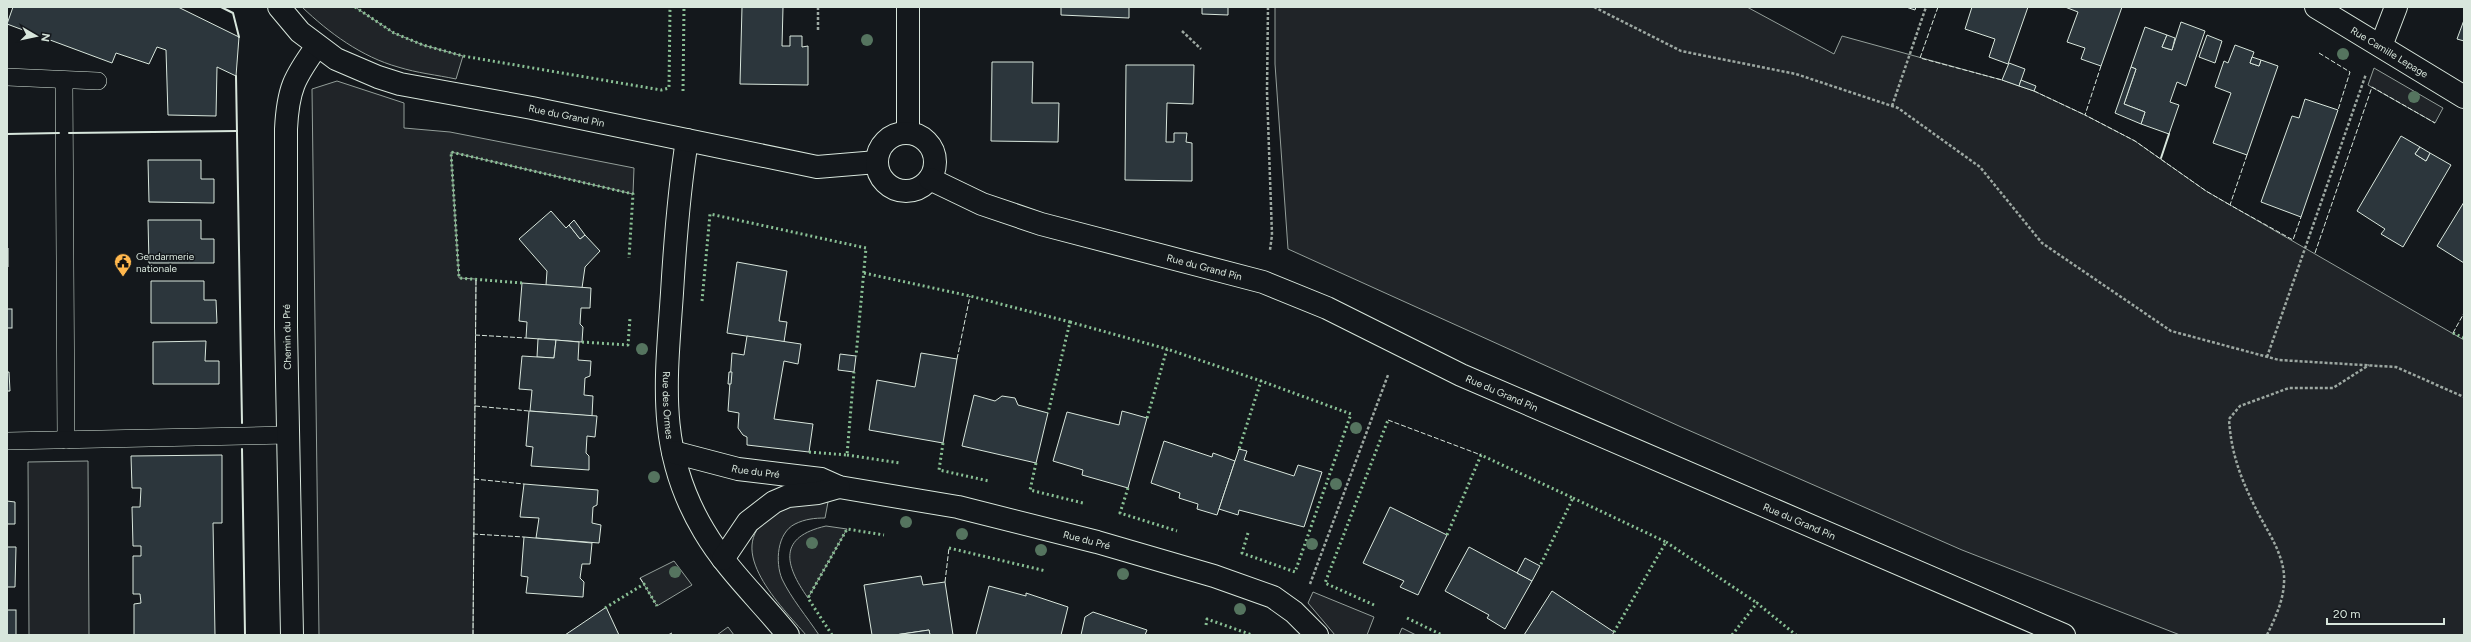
<svg xmlns="http://www.w3.org/2000/svg" width="2471" height="642" viewBox="0 0 2471 642" font-family="Figtree,sans-serif">
<style>
.green{fill:#202428;stroke:#939e99}
.building{fill:#2c363c;stroke:#d8e6dc}
.lines{fill:none;stroke-linecap:round;stroke-linejoin:round}
.lane-casing{stroke:#d8e6dc;stroke-width:18}
.street-casing{stroke:#d8e6dc;stroke-width:24}
.secondary-casing{stroke:#d8e6dc;stroke-width:24}
.path{stroke:#9da8a2;stroke-width:2.5;stroke-dasharray:3 2;stroke-linecap:butt}
.lane{stroke:#14181c;stroke-width:17}
.street{stroke:#14181c;stroke-width:22}
.secondary{stroke:#14181c;stroke-width:22}
.hedge{stroke:#8ac095;stroke-width:3;stroke-dasharray:2 3;stroke-linecap:butt}
.fence{stroke:#d8e6dc;stroke-width:1;stroke-dasharray:5 2;stroke-linecap:butt}
.wall{stroke:#d8e6dc;stroke-width:2}
.tree{fill:#55745f}
.labels{text-anchor:middle;dominant-baseline:central;stroke-width:3;stroke-linejoin:round;paint-order:stroke}
.street-label{font-size:10px;fill:#d8e6dc;stroke:#14181c}
.poi-label{font-size:10px;fill:#d8e6dc;stroke:#14181c;text-anchor:start}
</style>
<rect width="100%" height="100%" fill="#14181c"/>
<!-- green -->
<g class="green">
<path d="M302,7H355L394,33L423,45L463,56L456,79C437,75 417,73 398,67C362,57 329,33 302,7Z"/>
<path d="M1275,7H1747L1834,54L1842,36L2002,80L2034,91L2085,115L2135,141L2206,191L2464,340V635H2180L1962,550L1679,426L1288,249L1275,64Z"/>
<path d="M2374,68L2443,108L2435,123L2368,85Z"/>
<path d="M337,81L404,103V128L450,132L634,168L633,194L451,152L459,278L476,279L473,635H319L312,89Z"/>
<path d="M88,461L89,635H29L28,462Z"/>
<path d="M812,502H828L825,518C815,518 805,519 795,524C777,533 775,562 782,579C791,598 807,617 819,635H806C782,607 722,549 770,517C788,505 791,504 812,502Z"/>
<path d="M826,526L847,529L808,598C784,564 778,537 826,526Z"/>
<path d="M674,561L692,585L657,606L640,578Z"/>
<path d="M1313,592L1374,617L1367,635H1335L1308,603Z"/>
<path d="M728,627L734,635H717Z"/>
<path d="M1402,628L1416,635H1399Z"/>
</g>
<!-- building -->
<g class="building">
<path d="M13,7H178L239,37L236,76L217,67L216,116L168,115L166,50L157,47L149,64L116,53L112,63L7,24Z"/>
<path d="M742,7H783L782,46H790V36H802V47L808,46V85L740,84Z"/>
<path d="M1061,7H1129V18L1061,15Z"/>
<path d="M1202,7H1228V15L1202,14Z"/>
<path d="M1906,7H1916L1915,10Z"/>
<path d="M1972,7H2028L2008,64L1989,57L1995,39L1965,29Z"/>
<path d="M2065,7H2122L2101,66L2081,59L2085,48L2067,42L2078,12Z"/>
<path d="M2464,20V41L2457,39Z"/>
<path d="M2181,22L2205,31L2186,86L2177,82L2170,102L2179,105L2169,134L2141,124L2145,112L2124,104L2136,69L2131,67L2145,27L2167,35L2162,47L2172,50Z"/>
<path d="M2167,35L2175,38L2172,50L2162,47Z"/>
<path d="M2207,35L2222,41L2215,63L2199,57Z"/>
<path d="M2235,45L2254,52L2250,63L2259,66L2261,60L2278,66L2247,155L2213,143L2231,93L2215,87L2224,61L2228,63Z"/>
<path d="M2252,57L2261,60L2259,66L2250,63Z"/>
<path d="M992,62H1033L1032,103H1059L1058,142L991,141Z"/>
<path d="M2009,63L2025,69L2019,86L2002,80Z"/>
<path d="M1126,65H1194L1193,104L1167,103L1166,142H1174V133H1187L1186,142L1192,143V181L1125,180Z"/>
<path d="M2131,67L2136,69L2124,104L2145,112L2141,124L2115,113Z"/>
<path d="M2021,80L2036,86L2034,91L2019,86Z"/>
<path d="M2305,99L2338,110L2301,217L2261,202L2292,116L2299,118Z"/>
<path d="M2401,136L2420,147L2415,154L2426,161L2430,153L2451,165L2403,247L2381,234L2385,229L2357,211Z"/>
<path d="M2420,147L2430,153L2426,161L2415,154Z"/>
<path d="M148,160H201V179H214V203L149,202Z"/>
<path d="M2464,202V263L2437,246Z"/>
<path d="M551,211L566,228L569,225L580,239L585,235L600,251L585,267L582,288L546,285L547,271L519,239Z"/>
<path d="M148,220H201V239H214V263H149Z"/>
<path d="M574,220L585,235L580,239L569,225Z"/>
<path d="M7,248H8V267L7,268Z"/>
<path d="M737,262L787,271L779,321L787,322L784,342L727,333Z"/>
<path d="M151,281H204V300H216L217,323H151Z"/>
<path d="M522,283L591,288L590,308H581L580,324L583,327L582,342L526,338L527,322L519,321Z"/>
<rect x="7" y="309" width="5" height="19"/>
<path d="M747,336L801,344L798,364L784,361L774,419L813,424L809,452L747,445V437L743,435L738,428L739,413L728,411L732,353L744,355Z"/>
<path d="M538,339L556,340L554,358L537,357Z"/>
<path d="M556,340L579,342L578,360L591,361L590,376L585,378L584,395L593,396L592,416L530,411L532,390L519,389L522,356L554,358Z"/>
<path d="M206,341L205,361H219V384H153V342Z"/>
<path d="M921,353L957,359L943,443L869,430L877,380L915,387Z"/>
<path d="M840,354L856,356L854,372L838,370Z"/>
<path d="M7,372H9L10,391H7Z"/>
<path d="M729,372H732L731,384H728Z"/>
<path d="M974,395L995,401L1002,396L1015,398L1018,405L1048,413L1036,463L962,446Z"/>
<path d="M529,411L597,416L595,437L587,436L586,453L589,456V470L531,466L533,447L526,446Z"/>
<path d="M1122,411L1147,418L1128,488L1082,475L1083,470L1053,461L1067,412L1119,425Z"/>
<path d="M1164,441L1212,457L1213,453L1235,461L1217,515L1197,509L1198,504L1179,498L1180,493L1151,483Z"/>
<path d="M1239,449L1247,451L1244,460L1294,476L1298,465L1322,472L1304,527L1239,510L1238,515L1219,509Z"/>
<path d="M222,455V523H213L215,635H134V604L141,603L140,594H133V556H141V546H133L132,507H140L141,488H132L131,456Z"/>
<path d="M524,484L598,490L597,505L593,507L592,523L601,525L599,543L536,538L539,518L520,517Z"/>
<path d="M7,501L15,502V524H7Z"/>
<path d="M1390,507L1447,535L1418,595L1400,587L1404,581L1363,563Z"/>
<path d="M524,537L592,543L590,564H582L580,578L584,582L583,597L526,593L528,577L521,576Z"/>
<path d="M7,547H16L15,587H7Z"/>
<path d="M1469,547L1532,581L1505,629L1487,618L1489,615L1445,591Z"/>
<path d="M1525,558L1540,566L1532,581L1517,573Z"/>
<path d="M921,576L923,585L945,582L953,635H930L929,630L895,635H872L864,585Z"/>
<path d="M989,586L1026,596V593L1068,607L1061,635H976Z"/>
<path d="M1552,591L1614,632L1612,635H1524Z"/>
<path d="M606,607L619,635H565L605,608Z"/>
<rect x="7" y="610" width="9" height="25"/>
<path d="M1093,612L1147,630L1145,635H1081L1085,617Z"/>
<path d="M929,630L930,635H895Z"/>
</g>
<g class="lines">
<!-- lane casing -->
<g class="lane-casing">
<g id="lane">
<path d="M7,77L98,81"/>
<path d="M64,80L66,440"/>
<path d="M7,441L288,435"/>
</g>
</g>
<!-- street casing -->
<g class="street-casing">
<g id="street">
<path id="s1" d="M2316,7L2464,97"/>
<path d="M2381,46L2396,7"/>
<path d="M908,133V7"/>
<path id="s2" d="M687,140C679,191 675,242 672,293C666,381 656,451 704,531C727,570 760,600 788,635"/>
<path id="s3" d="M673,452L738,469L821,479L839,487L958,507L1097,542L1214,576L1273,597L1294,612L1317,635"/>
<path d="M723,559L748,522L774,502L788,496L818,493L839,487"/>
<path d="M292,635L286,327V129C288,89 294,78 317,46"/>
</g>
</g>
<!-- secondary casing -->
<g class="secondary-casing">
<g id="secondary">
<path id="s4" d="M279,7L300,32L336,59L378,77L400,84L532,108L817,167L877,162"/>
<circle cx="906" cy="162" r="29"/>
<path id="s5" d="M930,179L982,204L1041,224L1263,282L1327,308L1461,375L2064,635"/>
</g>
</g>
<!-- path -->
<g class="path">
<path d="M1268,7L1267,92L1272,235L1270,250"/>
<path d="M1594,7L1681,51L1796,74L1898,108L1980,167L2042,243L2171,331L2279,360L2396,367L2464,397"/>
<path d="M818,30V7"/>
<path d="M1182,31L1201,49"/>
<path d="M1892,106L1926,7"/>
<path d="M2267,357L2366,74"/>
<path d="M1310,584L1388,375"/>
<path d="M2267,635C2275,618 2283,602 2284,583C2286,555 2266,530 2255,507C2240,477 2231,452 2229,419L2240,406L2289,388H2333L2369,365"/>
</g>
<!-- lane -->
<use href="#lane" class="lane"/>
<!-- street -->
<use href="#street" class="street"/>
<!-- secondary -->
<use href="#secondary" class="secondary"/>
<!-- hedge -->
<g class="hedge">
<path d="M355,7L394,33L423,45L463,56L661,90L669,88L670,7"/>
<path d="M683,91L684,7"/>
<path d="M864,273L970,296L1070,322L1048,413"/>
<path d="M522,283L459,278L451,152L633,194L629,258"/>
<path d="M702,301L710,214L866,248L856,356"/>
<path d="M1070,322L1167,349"/>
<path d="M2453,333L2464,338"/>
<path d="M582,342L628,345L630,318"/>
<path d="M1147,418L1167,349L1261,381L1239,449"/>
<path d="M943,443L939,470L989,481"/>
<path d="M809,452L847,455L854,372"/>
<path d="M847,455L900,463"/>
<path d="M1036,463L1030,490L1083,503"/>
<path d="M1128,488L1120,513L1177,531"/>
<path d="M1573,498L1666,542L1614,632"/>
<path d="M1248,533L1242,553L1295,572L1351,414L1261,381"/>
<path d="M1447,535L1481,455L1573,498L1540,566"/>
<path d="M1666,542L1757,603"/>
<path d="M949,548L1046,571"/>
<path d="M1374,605L1325,583L1388,420"/>
<path d="M605,608L644,584L657,606"/>
<path d="M1407,618L1442,635"/>
<path d="M1206,625L1207,619L1252,635"/>
<path d="M832,635L808,598L847,529L884,535"/>
<path d="M1732,635L1757,603L1796,635"/>
</g>
<!-- fence -->
<g class="fence">
<path d="M1938,7L1920,58L2002,80"/>
<path d="M2319,53L2350,72L2338,110"/>
<path d="M2101,66L2085,115L2135,141L2206,191L2230,205"/>
<path d="M2034,91L2085,115"/>
<path d="M2247,155L2230,205L2293,240L2301,217"/>
<path d="M2315,253L2372,87L2435,123"/>
<path d="M2453,333L2464,313"/>
<path d="M475,335L526,338"/>
<path d="M957,359L970,296"/>
<path d="M475,406L529,411"/>
<path d="M1388,420L1481,455"/>
<path d="M474,479L524,484"/>
<path d="M473,534L524,537"/>
<path d="M640,578L644,584"/>
<path d="M945,582L949,548"/>
<path d="M473,635L476,279"/>
<path d="M668,635L672,633"/>
</g>
<!-- wall -->
<g class="wall">
<path d="M221,7L233,13L239,37"/>
<path d="M236,76L242,423"/>
<path d="M69,133L237,131"/>
<path d="M7,134L59,133"/>
<path d="M2161,158L2169,134"/>
<path d="M242,449L245,635"/>
</g>
</g>
<!-- trees -->
<g class="tree">
<circle cx="867" cy="40" r="6"/>
<circle cx="2343" cy="54" r="6"/>
<circle cx="2414" cy="97" r="6"/>
<circle cx="642" cy="349" r="6"/>
<circle cx="1356" cy="428" r="6"/>
<circle cx="654" cy="477" r="6"/>
<circle cx="1336" cy="484" r="6"/>
<circle cx="906" cy="522" r="6"/>
<circle cx="962" cy="534" r="6"/>
<circle cx="812" cy="543" r="6"/>
<circle cx="1312" cy="544" r="6"/>
<circle cx="1041" cy="550" r="6"/>
<circle cx="675" cy="572" r="6"/>
<circle cx="1123" cy="574" r="6"/>
<circle cx="1240" cy="609" r="6"/>
</g>
<!-- icons -->
<defs>
<g id="civic-pin" transform="scale(0.9)"><path d="M0 17L-7.5 6A9.5 9.5 0 1 1 7.5 6Z" fill="#ffb74d" stroke="#14181c"/><path d="M-.6-6.5H3V-4.5H.6V-3L4-1V1h2V6H-6V1h2V-1L-.6-3ZM-1.2 2.5V6h2.4V2.5Z" fill="#111"/></g>
</defs>
<g fill-rule="evenodd">
<use href="#civic-pin" x="123" y="262"/>
</g>
<g class="labels">
<!-- street labels -->
<g class="street-label">
<text stroke="none"><textPath href="#s1" startOffset="86">Rue Camille Lepage</textPath></text>
<text stroke="none"><textPath href="#s4" startOffset="316">Rue du Grand Pin</textPath></text>
<text stroke="none"><textPath href="#s5" startOffset="289">Rue du Grand Pin</textPath></text>
<text transform="translate(287 337) rotate(-91)">Chemin du Pré</text>
<text stroke="none"><textPath href="#s5" startOffset="613">Rue du Grand Pin</textPath></text>
<text stroke="none"><textPath href="#s2" startOffset="266">Rue des Ormes</textPath></text>
<text stroke="none"><textPath href="#s3" startOffset="85">Rue du Pré</textPath></text>
<text stroke="none"><textPath href="#s5" startOffset="937">Rue du Grand Pin</textPath></text>
<text stroke="none"><textPath href="#s3" startOffset="424">Rue du Pré</textPath></text>
</g>
<!-- poi labels -->
<g class="poi-label">
<text x="136" y="256">Gendarmerie<tspan x="136" dy="12">nationale</tspan></text>
</g>
</g>
<!-- border -->
<rect width="2471" height="642" fill="none" stroke="#d8e6dc" stroke-width="16"/>
<!-- north arrow -->
<g transform="translate(36 36) rotate(99)" stroke="#14181c" stroke-width="3" paint-order="stroke">
<path d="M0-3L7 15L0 10L-7 15Z" fill="#d8e6dc"/>
<text y="-6" font-size="11" font-weight="bold" text-anchor="middle" fill="#d8e6dc">N</text>
</g>
<!-- scale -->
<path d="M2327 618v6h117v-6" fill="none" stroke="#d8e6dc" stroke-width="2"/>
<text x="2333" y="618" font-size="12" fill="#d8e6dc" stroke="#14181c" stroke-width="3" paint-order="stroke">20 m</text>
</svg>
